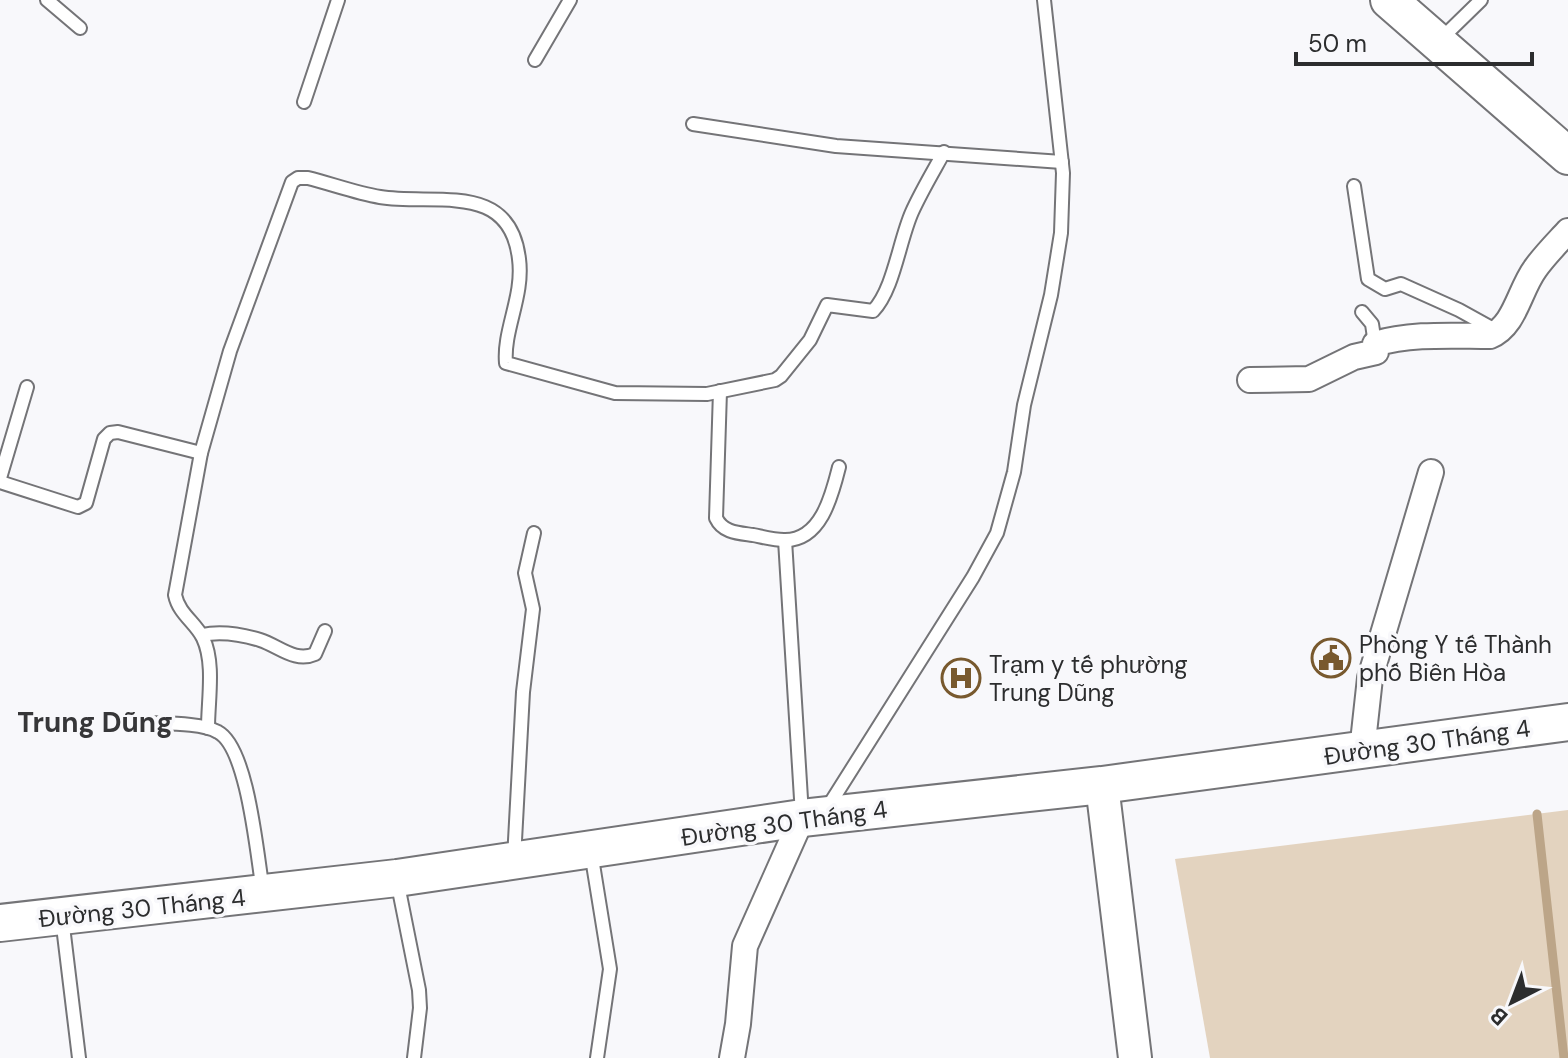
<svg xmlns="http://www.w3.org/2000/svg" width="1568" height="1058" viewBox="0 0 1568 1058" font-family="'DM Sans',sans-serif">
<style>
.park{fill:#e3d3bf}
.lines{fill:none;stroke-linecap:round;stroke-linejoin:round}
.stream{stroke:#bca588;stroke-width:9}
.service-casing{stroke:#747477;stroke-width:16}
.minor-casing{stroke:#747477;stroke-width:28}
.tertiary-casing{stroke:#747477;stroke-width:36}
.secondary-casing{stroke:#747477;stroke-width:40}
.service{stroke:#fff;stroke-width:12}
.minor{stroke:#fff;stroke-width:24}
.tertiary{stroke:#fff;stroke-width:32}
.secondary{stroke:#fff;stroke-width:36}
.labels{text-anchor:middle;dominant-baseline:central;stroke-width:7;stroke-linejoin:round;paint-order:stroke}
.poi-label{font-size:24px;fill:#2c2d2e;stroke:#f8f8fb;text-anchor:start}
.street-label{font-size:24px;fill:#2c2d2e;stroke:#f8f8fb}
.quarter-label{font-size:28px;font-weight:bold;fill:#363638;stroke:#f8f8fb}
</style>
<rect width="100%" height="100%" fill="#f8f8fb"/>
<!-- park -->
<path class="park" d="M1568,810V1058H1210L1175,859Z"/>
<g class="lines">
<!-- stream -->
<path class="stream" d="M1537,814L1564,1058"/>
<!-- service casing -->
<g class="service-casing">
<g id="service">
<path d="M47,0L80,28"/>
<path d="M1440,40L1481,0"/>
<path d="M535,60L570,0"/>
<path d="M304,102L338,0"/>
<path d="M693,124L836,146L1062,162"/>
<path d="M1354,186L1368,279L1385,289L1401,284L1459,310L1497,331"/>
<path d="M1362,312L1372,324L1375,344"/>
<path d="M720,391L716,518C723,533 739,533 753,535C763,537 774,540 784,540C821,541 832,495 839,467"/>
<path d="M0,478L27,387"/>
<path d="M0,482L78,507L86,503L104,439L110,433L118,432L201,453"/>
<path d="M785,540L802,815"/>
<path d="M202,635C221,631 240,634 260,640C279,646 295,663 315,654L325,631"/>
<path d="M143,723C163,724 201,722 218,732C248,748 257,856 263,891"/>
<path d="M208,728C208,700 215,663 203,638C195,622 179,614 175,595L201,453L230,351L292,182L298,178H308C332,184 356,193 380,197C434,206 510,180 519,259C524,296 503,330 506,363L615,393L707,394L775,380L781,376L810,340L827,305L873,311C894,289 899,241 912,212C921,192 933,172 944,152"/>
<path d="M826,810L973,577L997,533L1014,472L1024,405L1051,295L1061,233L1063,173L1044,0"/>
<path d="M591,852L610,969L597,1058"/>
<path d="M514,859L523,692L533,609L525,573L534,533"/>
<path d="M397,880L419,990L420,1008L414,1058"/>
<path d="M62,918L79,1058"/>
</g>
</g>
<!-- minor casing -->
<g class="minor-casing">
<g id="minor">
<path d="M1250,380L1309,379L1354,357L1376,352L1375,344C1411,333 1452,336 1490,336C1515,326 1519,291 1535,269C1544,256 1557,243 1568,231"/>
<path d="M1362,751L1370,678L1431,472"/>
<path d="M732,1058L738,1024L745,946L802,818"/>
</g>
</g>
<!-- tertiary casing -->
<g class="tertiary-casing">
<path id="tertiary" d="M1102,785L1135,1058"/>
</g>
<!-- secondary casing -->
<g class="secondary-casing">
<g id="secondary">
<path d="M1389,0L1568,156"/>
<path d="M0,923L397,878L802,818L1102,785L1568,722"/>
</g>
</g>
<!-- service -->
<use href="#service" class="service"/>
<!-- minor -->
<use href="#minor" class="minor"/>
<!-- tertiary -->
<use href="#tertiary" class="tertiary"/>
<!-- secondary -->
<use href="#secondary" class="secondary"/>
</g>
<!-- icons -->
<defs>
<g id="civic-ring" transform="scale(2)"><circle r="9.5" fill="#f8f8fb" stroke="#78592e" stroke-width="1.5"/><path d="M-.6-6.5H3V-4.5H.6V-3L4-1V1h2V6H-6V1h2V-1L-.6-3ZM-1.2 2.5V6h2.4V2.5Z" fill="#78592e"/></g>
<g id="hospital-ring" transform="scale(2)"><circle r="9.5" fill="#f8f8fb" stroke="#78592e" stroke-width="1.5"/><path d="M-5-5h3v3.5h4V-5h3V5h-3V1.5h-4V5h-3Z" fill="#78592e"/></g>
</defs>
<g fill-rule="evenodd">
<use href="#civic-ring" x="1331" y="658"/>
<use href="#hospital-ring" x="961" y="678"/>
</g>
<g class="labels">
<!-- poi labels -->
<g class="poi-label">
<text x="1359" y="644">Phòng Y tế Thành<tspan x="1359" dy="28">phố Biên Hòa</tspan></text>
<text x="989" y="664">Trạm y tế phường<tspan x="989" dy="28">Trung Dũng</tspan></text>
</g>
<!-- street labels -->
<g class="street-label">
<text transform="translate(1427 742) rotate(-8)">Đường 30 Tháng 4</text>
<text transform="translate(784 823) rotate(-8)">Đường 30 Tháng 4</text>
<text transform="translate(142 908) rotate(-6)">Đường 30 Tháng 4</text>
</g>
<!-- quarter labels -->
<g class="quarter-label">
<text x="95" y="722">Trung Dũng</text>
</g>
</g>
<!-- north arrow -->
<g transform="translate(1512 1002) rotate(222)" stroke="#f8f8fb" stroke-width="6" paint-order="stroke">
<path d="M0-6L14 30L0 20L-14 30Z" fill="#2c2d2e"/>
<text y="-12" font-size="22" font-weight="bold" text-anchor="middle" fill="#2c2d2e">B</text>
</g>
<!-- scale -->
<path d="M1296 52v12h236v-12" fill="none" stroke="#2c2d2e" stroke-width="4"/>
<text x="1308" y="52" font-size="24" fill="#2c2d2e" stroke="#f8f8fb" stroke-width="6" paint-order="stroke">50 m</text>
</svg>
